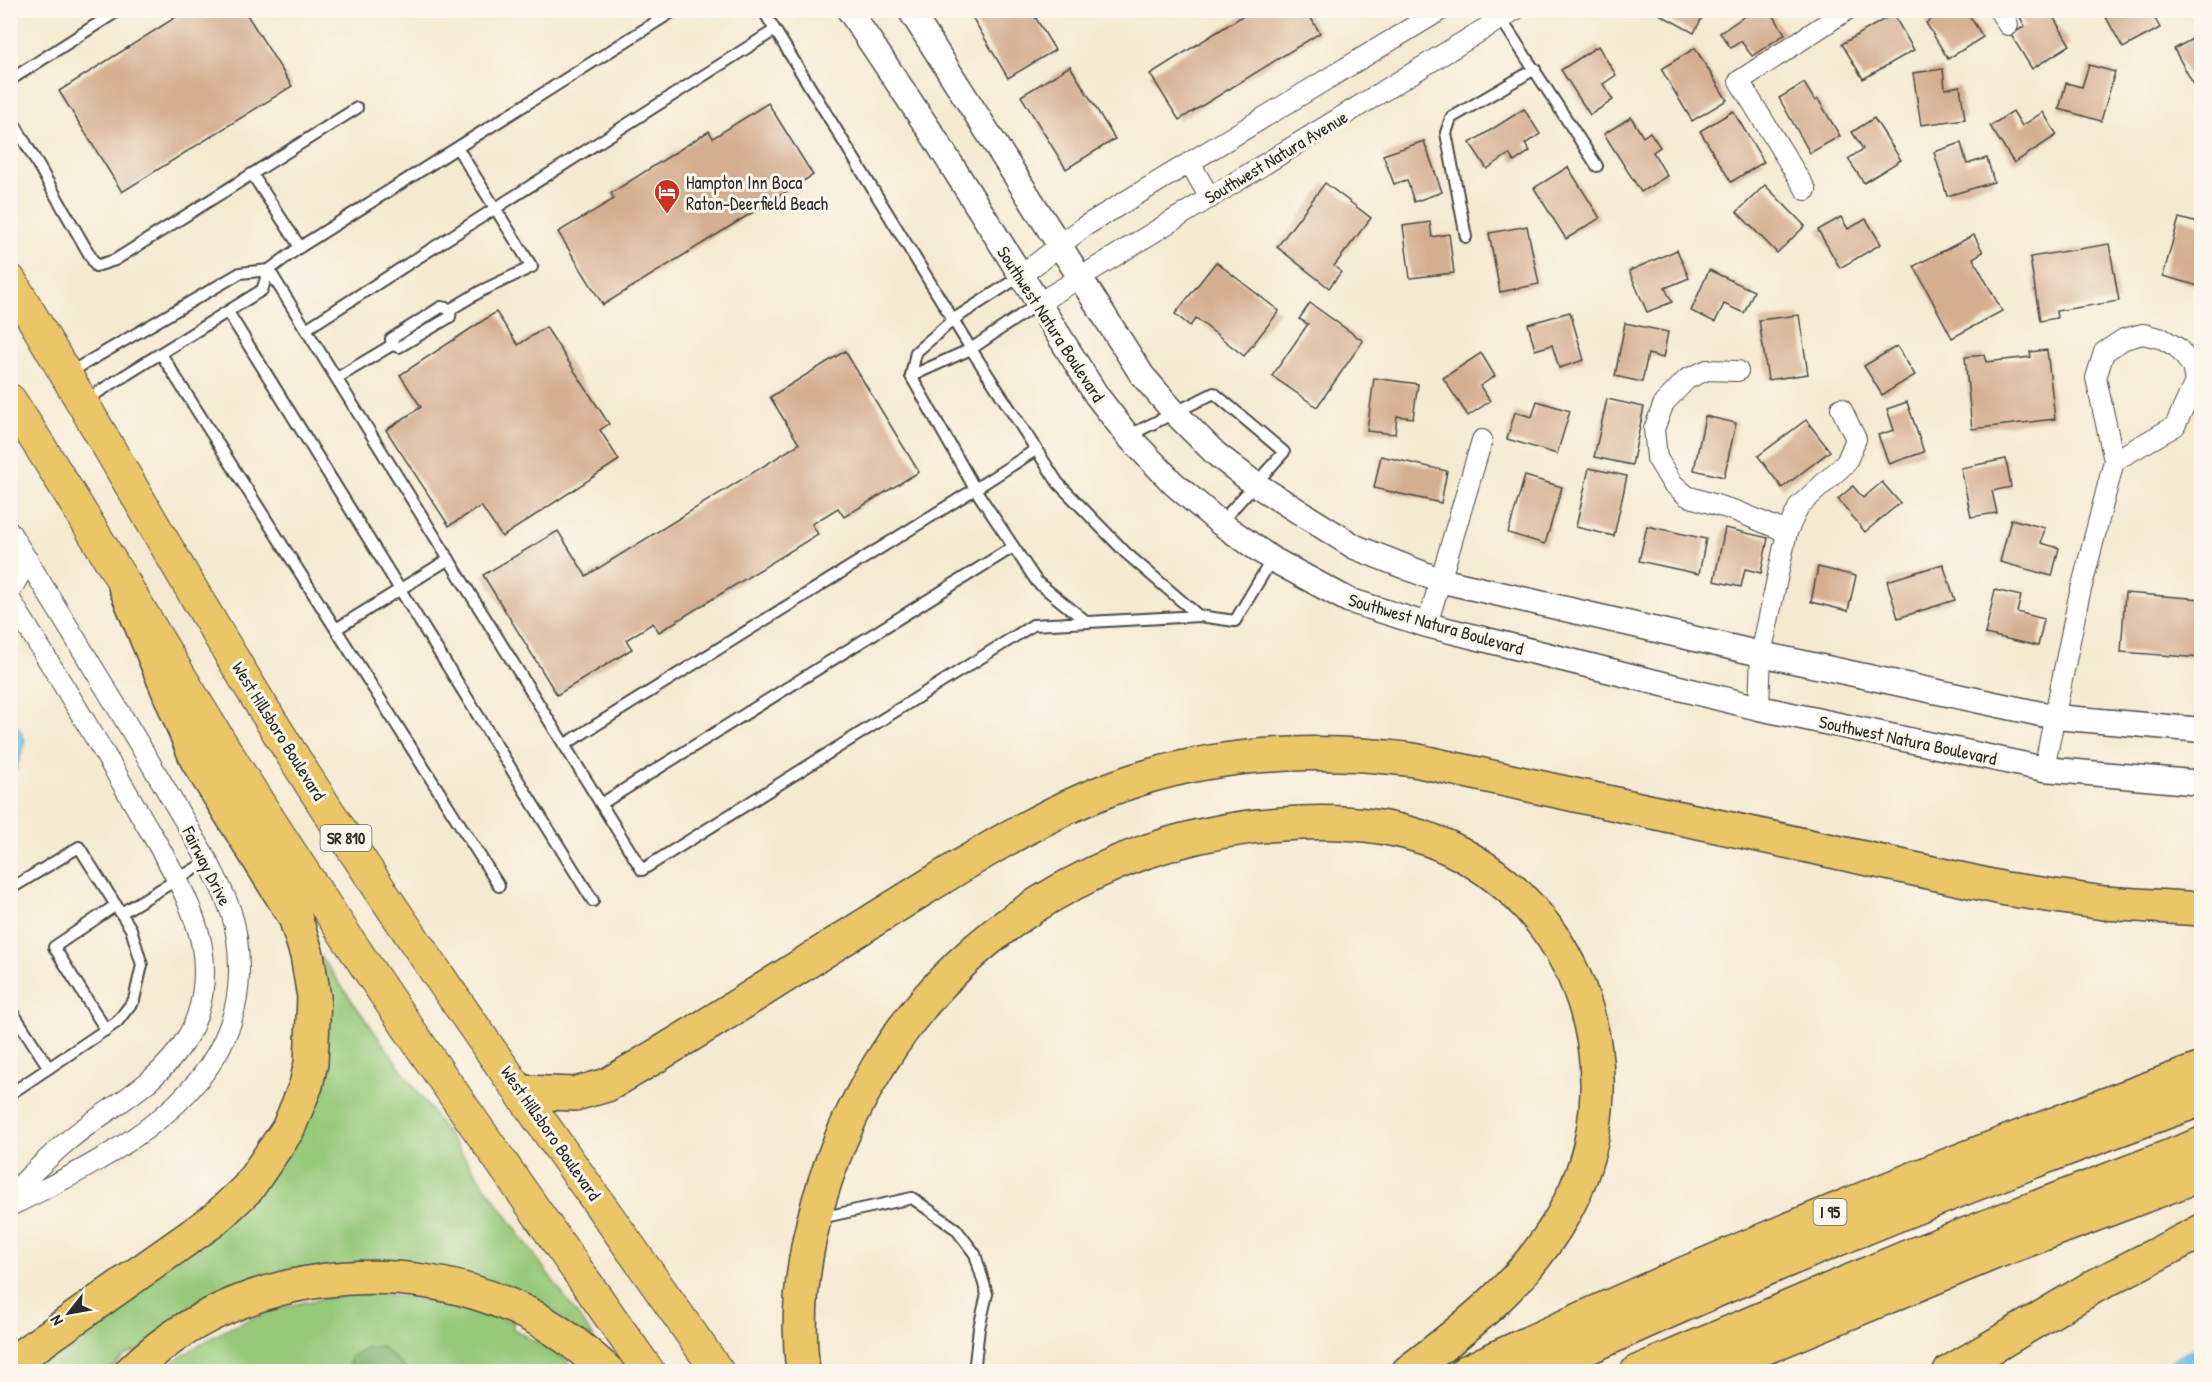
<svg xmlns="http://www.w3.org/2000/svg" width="2212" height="1382" viewBox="0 0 2212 1382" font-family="'Patrick Hand',sans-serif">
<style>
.green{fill:#96c97a;stroke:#607a52;stroke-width:1.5}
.forest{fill:#78ad6a;stroke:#526c4a;stroke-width:1.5}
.water{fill:#71bfeb;stroke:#4e758b;stroke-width:1.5}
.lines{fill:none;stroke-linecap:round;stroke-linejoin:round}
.canal{stroke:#71bfeb;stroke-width:26}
.building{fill:#d4ae90}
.service-casing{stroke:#494844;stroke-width:14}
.minor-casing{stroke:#494844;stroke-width:22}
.tertiary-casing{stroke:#494844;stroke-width:27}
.primary-casing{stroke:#494844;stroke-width:34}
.motorway-casing{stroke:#494844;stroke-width:36}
.service{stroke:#fff;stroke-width:10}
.minor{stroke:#fff;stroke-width:20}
.tertiary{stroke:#fff;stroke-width:24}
.primary{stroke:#ebc669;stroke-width:32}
.motorway{stroke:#ebc669;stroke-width:33}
.labels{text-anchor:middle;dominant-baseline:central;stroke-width:6;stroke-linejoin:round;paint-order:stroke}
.shield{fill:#fbf7ec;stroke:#696865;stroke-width:1.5}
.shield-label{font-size:16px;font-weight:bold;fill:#2b2b2b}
.street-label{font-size:18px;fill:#2b2b2b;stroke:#fbf7ec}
.poi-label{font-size:18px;fill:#2b2b2b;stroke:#fbf7ec;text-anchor:start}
</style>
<rect width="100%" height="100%" fill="#fbf7ec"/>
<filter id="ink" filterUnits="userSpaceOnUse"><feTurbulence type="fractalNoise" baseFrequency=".0167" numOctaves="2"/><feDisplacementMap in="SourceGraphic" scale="12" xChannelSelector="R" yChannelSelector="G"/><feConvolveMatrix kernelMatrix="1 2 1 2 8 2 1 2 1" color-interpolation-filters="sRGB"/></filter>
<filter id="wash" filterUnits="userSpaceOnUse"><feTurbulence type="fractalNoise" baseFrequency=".008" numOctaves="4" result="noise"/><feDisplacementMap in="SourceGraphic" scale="24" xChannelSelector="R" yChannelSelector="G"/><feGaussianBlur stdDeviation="1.35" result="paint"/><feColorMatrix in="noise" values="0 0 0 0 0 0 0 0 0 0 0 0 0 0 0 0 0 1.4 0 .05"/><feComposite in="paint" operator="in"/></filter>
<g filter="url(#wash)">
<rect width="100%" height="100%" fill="#f5e9d1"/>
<!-- green -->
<g class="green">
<path d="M320,956L594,1338L376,1264L126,1355L109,1371L17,1372L286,1155Z"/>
<path d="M380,1293L463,1306L514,1322L512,1328L563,1358L579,1371L158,1372C233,1319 287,1297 380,1293Z"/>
</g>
<!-- forest -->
<path class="forest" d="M381,1346L408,1371H348L351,1357L366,1347Z"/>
<!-- water -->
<path class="water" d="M11,716L25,740L16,770L11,773Z"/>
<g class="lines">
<!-- canal -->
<path class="canal" d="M2176,1372L2202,1357"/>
</g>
<g id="blocks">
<!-- building -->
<g class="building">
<path d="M187,10H244L292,86L122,192L59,91Z"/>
<path d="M968,10H1031L1055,50L1008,78Z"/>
<path d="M1252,10H1306L1320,33L1179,120L1150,74Z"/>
<path d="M1658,10H1706L1694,33L1657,13Z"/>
<path d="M1754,10H1770L1785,34L1752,56L1741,41L1731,48L1720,33Z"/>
<path d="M1928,10H1966L1983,37L1948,59L1926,23L1933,18Z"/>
<path d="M2023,10H2049L2070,45L2032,69L2011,35L2025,26L2018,14Z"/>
<path d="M2102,10H2133L2134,13L2150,10L2160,28L2123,48Z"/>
<path d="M1893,14L1914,50L1863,79L1842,44Z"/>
<path d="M2201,34L2202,95L2200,96L2174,49Z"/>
<path d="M1598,46L1616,75L1603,84L1613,100L1590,115L1561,70Z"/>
<path d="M1695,48L1727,100L1692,121L1661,69Z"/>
<path d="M2089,65L2115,72L2101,121L2059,109L2066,83L2082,87Z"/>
<path d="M1070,66L1115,139L1066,169L1021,96Z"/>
<path d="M1943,69L1945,89L1960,86L1965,119L1921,125L1913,73Z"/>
<path d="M1804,83L1815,101L1818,99L1840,136L1810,153L1779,98Z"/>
<path d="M768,103L813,175L603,305L558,232L614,199L611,193L709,131L713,138Z"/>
<path d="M1524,109L1540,134L1525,144L1530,151L1514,162L1509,154L1487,169L1470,143Z"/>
<path d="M1733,111L1764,162L1731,182L1700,131Z"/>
<path d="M2013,111L2022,126L2043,112L2057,135L2014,163L1990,126Z"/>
<path d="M1631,117L1643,137L1650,132L1660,147L1653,152L1667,176L1641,192L1604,134Z"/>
<path d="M2202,117V169H2197V118Z"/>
<path d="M1874,118L1901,160L1864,183L1848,159L1863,149L1852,132Z"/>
<path d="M1424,141L1442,192L1414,202L1407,180L1394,184L1383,155Z"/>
<path d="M1961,143L1967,164L1987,158L1994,182L1947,196L1934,152Z"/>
<path d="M1568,167L1600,218L1566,239L1534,188Z"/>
<path d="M1325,183L1371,218L1334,266L1341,272L1329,288L1277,247Z"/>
<path d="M1765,185L1805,226L1777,253L1737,212Z"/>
<path d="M1841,217L1848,229L1866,219L1881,244L1840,268L1818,230Z"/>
<path d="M2179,218L2202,224V287L2163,276Z"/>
<path d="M1430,222L1432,237L1449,234L1454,273L1410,278L1403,226Z"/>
<path d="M1527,226L1539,284L1500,292L1489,233Z"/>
<path d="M1974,235L1983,252L1973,258L2002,311L1952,338L1914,266Z"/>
<path d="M2109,244L2119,301L2056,311L2057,318L2040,321L2030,257Z"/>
<path d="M1677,250L1689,278L1665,288L1672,302L1647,312L1629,271Z"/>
<path d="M1216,262L1279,311L1244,356L1196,318L1190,326L1175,314Z"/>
<path d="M1709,270L1754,291L1744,313L1724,304L1715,322L1691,311Z"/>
<path d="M1310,303L1363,341L1317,407L1272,376L1308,324L1299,319Z"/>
<path d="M496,312L518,345L546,327L609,424L600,430L619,460L502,537L481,506L449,526L386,430L421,407L400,375Z"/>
<path d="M1570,312L1584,360L1559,368L1552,345L1535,350L1528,324Z"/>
<path d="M1799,315L1808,374L1768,380L1759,320Z"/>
<path d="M1625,323L1668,332L1663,358L1648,354L1642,382L1615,376Z"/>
<path d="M1897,346L1915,375L1882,395L1864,366Z"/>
<path d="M2047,350L2055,419L1972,429L1965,357L1984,355L1986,362L2031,357L2030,352Z"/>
<path d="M845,351L919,472L844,517L838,508L812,524L818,534L659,632L653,623L626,640L632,649L557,695L483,575L558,531L586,576L799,444L770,397Z"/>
<path d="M1481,353L1495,376L1480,386L1490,401L1468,416L1443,378Z"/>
<path d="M1374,378L1418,384L1413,418L1397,416L1395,434L1367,431Z"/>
<path d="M1607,399L1644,407L1632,465L1594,457Z"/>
<path d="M1537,401L1570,411L1557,454L1507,439L1515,412L1532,417Z"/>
<path d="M1907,402L1924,452L1889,464L1878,435L1894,430L1887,409Z"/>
<path d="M1705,416L1736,423L1724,477L1694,470Z"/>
<path d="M1806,420L1830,451L1782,488L1758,456Z"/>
<path d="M1381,456L1447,471L1441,503L1374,488Z"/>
<path d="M2006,459L2011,487L1992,491L1997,513L1971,517L1961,468Z"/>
<path d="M1589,468L1627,476L1614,536L1576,527Z"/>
<path d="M1525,476L1562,487L1545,544L1508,533Z"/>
<path d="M1882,482L1900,503L1865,532L1838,499L1853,486L1863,498Z"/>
<path d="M2011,519L2045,528L2041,543L2059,548L2052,576L2000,562Z"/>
<path d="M1647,526L1706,539L1699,574L1639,561Z"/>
<path d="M1725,528L1768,538L1761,573L1745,569L1741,587L1714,581Z"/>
<path d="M1943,564L1955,600L1898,618L1887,581Z"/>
<path d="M1818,567L1856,576L1848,611L1811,602Z"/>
<path d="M1995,590L2021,596L2017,612L2044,619L2038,646L1985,634Z"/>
<path d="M2125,593L2202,599V658L2121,652Z"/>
</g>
</g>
</g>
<g filter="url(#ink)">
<use href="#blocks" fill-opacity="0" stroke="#494844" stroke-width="1.5"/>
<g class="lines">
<!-- service casing -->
<g class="service-casing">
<g id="service">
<path d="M1499,16L1597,166"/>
<path d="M775,30L971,349L1058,483L1126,553L1199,616"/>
<path d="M10,80L119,10"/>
<path d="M10,116L96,266L115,260L357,108"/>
<path d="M252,174L300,247"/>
<path d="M1466,237L1446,133L1451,118L1535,69"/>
<path d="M269,270L642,870L1033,625L1199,616L1235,621L1272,559"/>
<path d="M451,309L441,307L391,339L392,345L399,347L450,317L451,309L481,291L532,267L458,149"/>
<path d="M228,312L593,901"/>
<path d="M306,329L775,30L763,10"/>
<path d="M161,354L499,886"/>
<path d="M67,374L240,273L269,270L300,247L675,10"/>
<path d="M911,376L971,349L1037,304"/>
<path d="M337,378L392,345"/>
<path d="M84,401L262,290L269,270"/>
<path d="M1128,436L1214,393L1284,452L1220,523"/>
<path d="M1037,449L975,489L1037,582L1087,622"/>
<path d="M336,629L449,559"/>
<path d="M564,745L975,489L911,376L916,352L954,319L1019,277"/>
<path d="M601,804L1013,547"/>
<path d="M10,889L79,847L131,929L142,965L134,1000L117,1022L10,1094"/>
<path d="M121,913L208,861"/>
<path d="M10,1008L49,1068"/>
<path d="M106,1030L54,947L116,905"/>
<path d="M820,1218L912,1198L956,1229L975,1254L987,1294L979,1328L974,1372"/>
</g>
</g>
<!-- minor casing -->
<g class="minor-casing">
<g id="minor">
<path d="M1999,10L2008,25"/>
<path d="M1190,163L1210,198"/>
<path d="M1806,190L1739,81L1847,10"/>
<path d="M1019,277L1085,226L1441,10"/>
<path d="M1037,304L1515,10"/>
<path d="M1738,371L1707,370L1687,379L1664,403L1654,429L1657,458L1672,483L1687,496L1736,511L1787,532"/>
<path d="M10,532C62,617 115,702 165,788C188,828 215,868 231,912C237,930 239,951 239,970C240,1095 107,1159 10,1206"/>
<path d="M10,592L28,560"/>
<path d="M10,599C53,668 96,738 137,809C157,844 182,882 195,921C209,958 207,1006 186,1039C158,1085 110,1106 70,1139C49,1156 30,1176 10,1195"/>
<path d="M1427,625L1482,440"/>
<path d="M1759,708L1761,654L1787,532L1799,506L1846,463L1856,439L1841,408"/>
<path d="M2044,769L2078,601L2114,461L2096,378L2104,352L2124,339L2143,334L2163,339L2178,348L2192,366L2195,382L2175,426L2114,461"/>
</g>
</g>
<!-- tertiary casing -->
<g class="tertiary-casing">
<g id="tertiary">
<path d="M849,10L932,134L1097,396L1128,436L1173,483L1220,523L1272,559L1348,600L1427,625L1759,708L2044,769L2202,783"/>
<path d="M910,10L1142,375L1175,413L1216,454L1255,484L1355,547L1439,580L1761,654L2055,717L2202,730"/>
</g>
</g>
<!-- primary casing -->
<g class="primary-casing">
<g id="primary">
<path d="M10,280C111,448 206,621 312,786C440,986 582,1177 718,1372"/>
<path d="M10,400C99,535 177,677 265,813C387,1003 519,1187 649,1372"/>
</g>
</g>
<!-- motorway casing -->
<g class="motorway-casing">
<g id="motorway">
<path d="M522,1092L575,1094L607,1085C708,1027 805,962 904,901C978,855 1052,807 1136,780C1228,751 1320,748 1414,760L2006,889L2104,903L2202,909"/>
<path d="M10,1364L214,1220L248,1188L288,1129L306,1085L311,1063L314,997L307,955L295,917L197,760L125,586"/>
<path d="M131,1372C232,1271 401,1250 526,1313C557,1328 583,1349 608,1372"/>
<path d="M803,1372C789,1260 830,1137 892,1045C983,910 1139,828 1301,823C1347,821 1396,826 1438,843C1584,904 1639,1080 1563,1215C1526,1281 1467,1327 1408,1372"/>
<path d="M1466,1372C1706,1259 1952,1160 2202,1069"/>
<path d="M1535,1372C1753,1270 1976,1180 2202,1099"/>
<path d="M1637,1372L1907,1257L2202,1144"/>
<path d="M1706,1372L1993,1253L2202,1174"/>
<path d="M1950,1372L2093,1287L2202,1231"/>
</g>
</g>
<!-- service -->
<use href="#service" class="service"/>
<!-- minor -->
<use href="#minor" class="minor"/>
<!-- tertiary -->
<use href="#tertiary" class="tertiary"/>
<!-- primary -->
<use href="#primary" class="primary"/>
<!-- motorway -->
<use href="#motorway" class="motorway"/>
</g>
</g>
<!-- icons -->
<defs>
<g id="hotel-pin" transform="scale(1.35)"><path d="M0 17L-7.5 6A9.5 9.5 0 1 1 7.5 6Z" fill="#c8321e" stroke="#fbf7ec"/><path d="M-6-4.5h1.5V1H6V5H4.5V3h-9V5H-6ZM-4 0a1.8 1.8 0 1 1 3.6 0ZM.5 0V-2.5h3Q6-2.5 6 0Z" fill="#fff"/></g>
</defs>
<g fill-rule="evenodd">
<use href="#hotel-pin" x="667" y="192"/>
</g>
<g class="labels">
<!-- shield labels -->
<g class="shield">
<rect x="320.5" y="825" width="51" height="26" rx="4.5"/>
<rect x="1813.5" y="1199" width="33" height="26" rx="4.5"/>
</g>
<g class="shield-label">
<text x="346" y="838">SR 810</text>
<text x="1830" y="1212">I 95</text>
</g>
<!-- street labels -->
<g class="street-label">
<text transform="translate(1276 157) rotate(-31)">Southwest Natura Avenue</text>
<text transform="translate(1051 324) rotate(57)">Southwest Natura Boulevard</text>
<text transform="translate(1436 624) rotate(16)">Southwest Natura Boulevard</text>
<text transform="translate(279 731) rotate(58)">West Hillsboro Boulevard</text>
<text transform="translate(1908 740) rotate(12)">Southwest Natura Boulevard</text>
<text transform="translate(207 866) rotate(63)">Fairway Drive</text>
<text transform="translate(551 1133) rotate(55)">West Hillsboro Boulevard</text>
</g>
<!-- poi labels -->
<g class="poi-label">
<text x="686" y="182">Hampton Inn Boca<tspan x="686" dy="21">Raton-Deerfield Beach</tspan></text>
</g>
</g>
<!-- margin -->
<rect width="2212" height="1382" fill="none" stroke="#fbf7ec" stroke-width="36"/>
<!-- north arrow -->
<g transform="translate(69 1313) rotate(239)" stroke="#fbf7ec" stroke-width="4.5" paint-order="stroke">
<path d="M0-4.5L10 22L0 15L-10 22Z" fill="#2b2b2b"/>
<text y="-9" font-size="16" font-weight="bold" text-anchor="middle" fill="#2b2b2b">N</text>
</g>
</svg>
